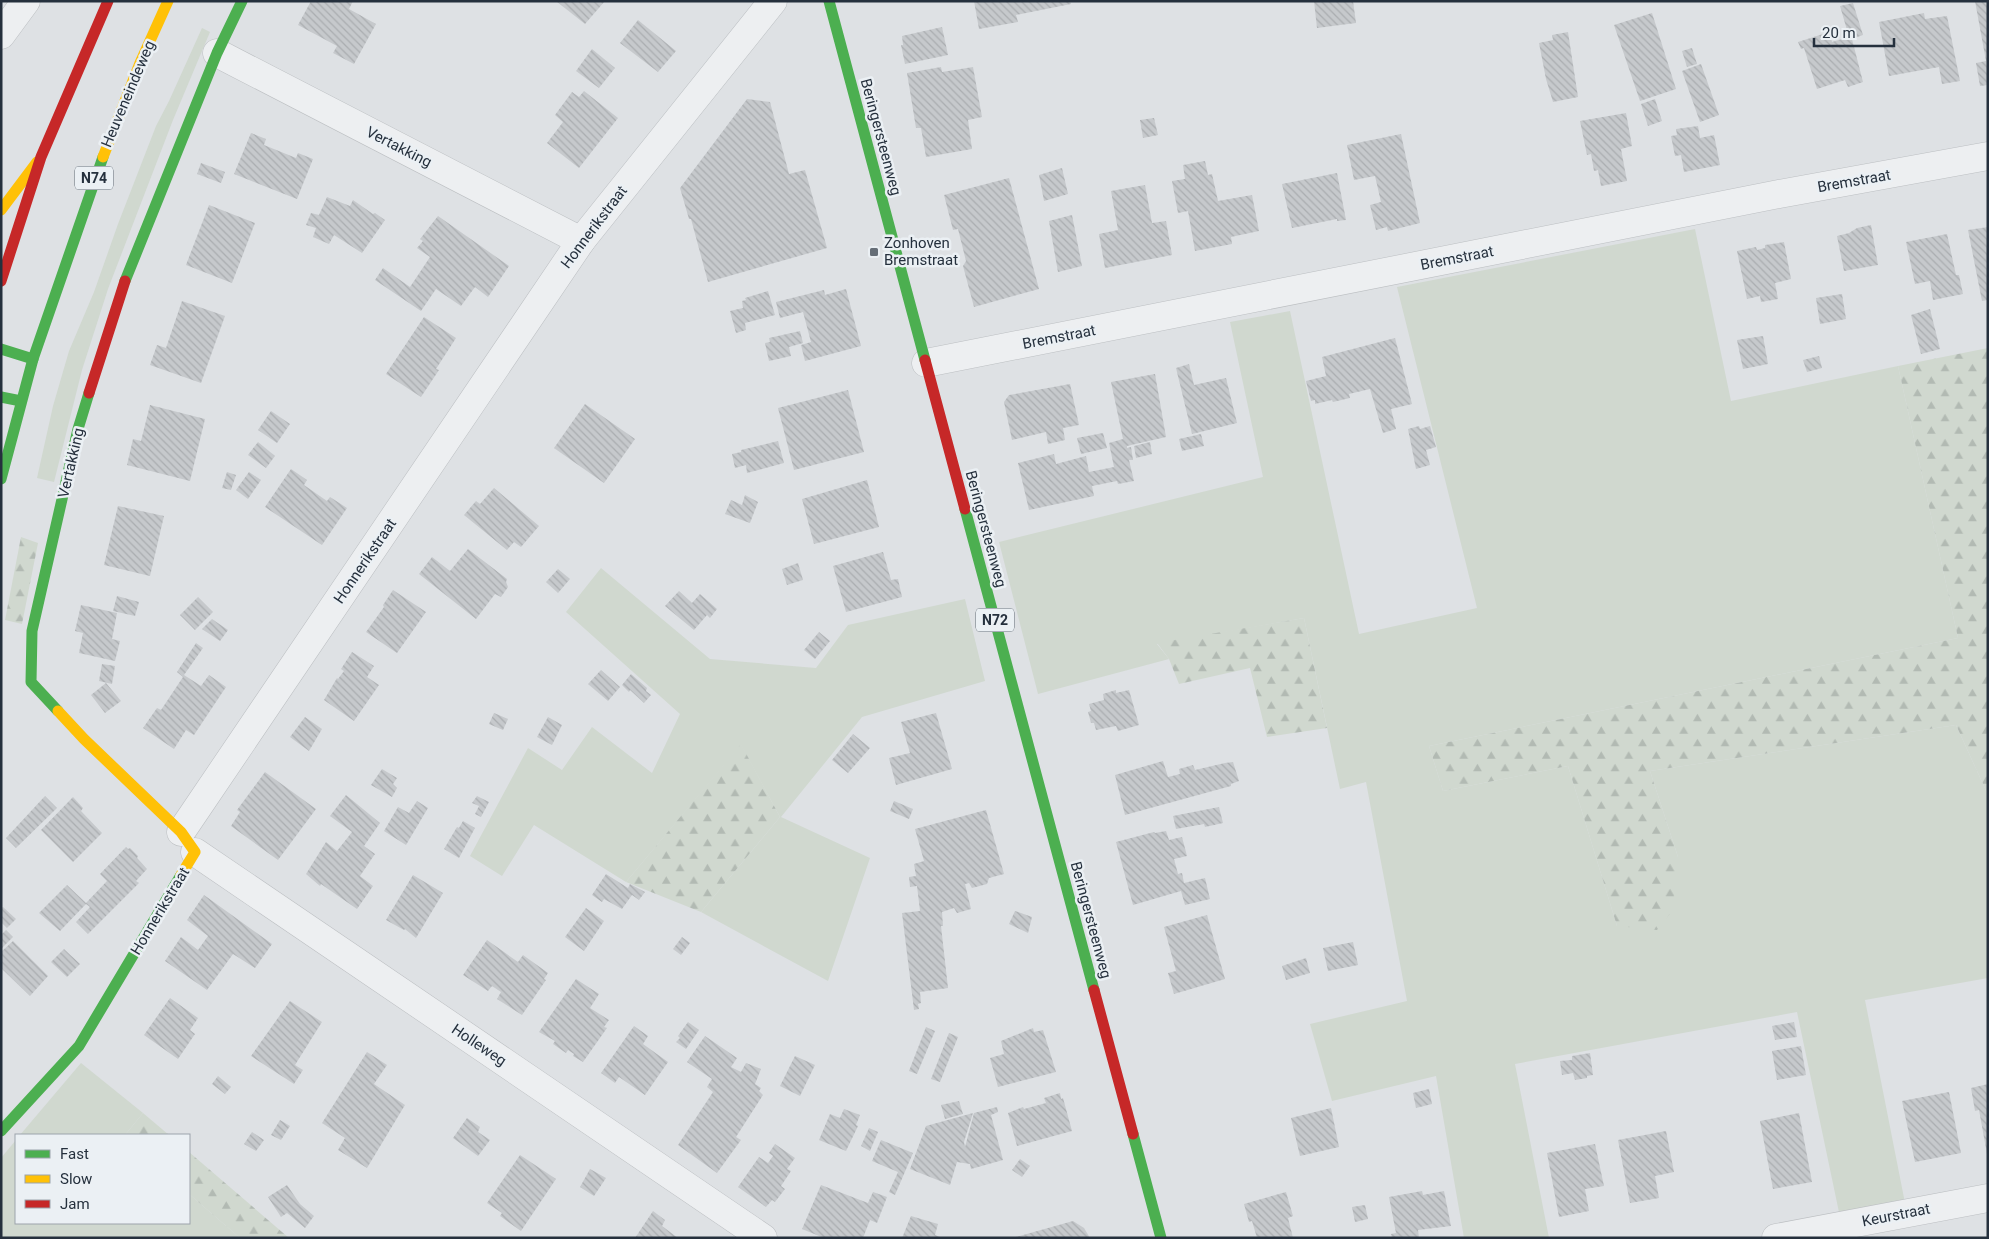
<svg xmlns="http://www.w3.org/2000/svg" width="1989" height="1239" viewBox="0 0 1989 1239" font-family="Roboto,sans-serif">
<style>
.green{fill:#d0d8cf}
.forest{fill:url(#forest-firs)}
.building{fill:url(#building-back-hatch)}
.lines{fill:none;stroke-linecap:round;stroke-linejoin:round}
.street-casing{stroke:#bcbfc2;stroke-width:29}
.street{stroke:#edeff1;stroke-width:28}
.fast{stroke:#4caf50;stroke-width:11}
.slow{stroke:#ffc107;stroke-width:11}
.jam{stroke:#c62828;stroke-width:11}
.poi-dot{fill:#666e77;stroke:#ebf0f4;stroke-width:2}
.labels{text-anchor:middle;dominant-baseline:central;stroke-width:5;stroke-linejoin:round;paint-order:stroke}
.shield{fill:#ebf0f4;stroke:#606a74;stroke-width:1}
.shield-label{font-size:14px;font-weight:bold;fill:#25303d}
.street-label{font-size:15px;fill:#25303d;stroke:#ebf0f4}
.poi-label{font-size:15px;fill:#25303d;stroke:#ebf0f4;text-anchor:start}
</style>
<defs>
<pattern id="forest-firs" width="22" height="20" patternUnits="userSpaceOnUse" patternTransform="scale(1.25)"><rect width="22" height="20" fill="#d0d8cf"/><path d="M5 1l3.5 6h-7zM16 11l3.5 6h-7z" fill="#b2bab3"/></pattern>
<pattern id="building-back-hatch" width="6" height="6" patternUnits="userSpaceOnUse" patternTransform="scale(1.25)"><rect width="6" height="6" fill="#c6c9cc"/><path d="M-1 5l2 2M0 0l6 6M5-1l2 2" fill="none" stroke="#aaadb0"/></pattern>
</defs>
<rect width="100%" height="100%" fill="#dee1e4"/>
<!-- green -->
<g class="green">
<path d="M202,28L210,32L173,120L108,289L82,370L54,482L37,478L53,406L69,351L94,292L118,224L156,126L169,101Z"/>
<path d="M1695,229L1731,401L1898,366L1958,638L1429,746L1443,791L1568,766L1617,926L1678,857L1650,771L1956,725L1988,795V978L1865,1000L1905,1203L1840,1217L1797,1012L1515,1064L1549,1238H1464L1436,1076L1332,1101L1310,1024L1407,1001L1366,782L1340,789L1304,618L1157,644L1169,659L1038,694L999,542L1263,477L1230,322L1290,311L1359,634L1477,608L1397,287Z"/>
<path d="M601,568L710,659L816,668L848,625L965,599L985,681L862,717L781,817L870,858L828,981L701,912L780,817L741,745L626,882L534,825L502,876L470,856L528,748L562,770L592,727L652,773L680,714L566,612Z"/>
<path d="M81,1063L143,1113L125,1135H20Z"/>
<path d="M16,1140V1223H189V1194L240,1238H1V1158Z"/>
</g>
<!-- forest -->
<g class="forest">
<path d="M1988,348V795L1956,725L1650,771L1678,857L1673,910L1657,930L1617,926L1568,766L1443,791L1429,746L1958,638L1898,366Z"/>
<path d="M21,537L38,543L22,624L5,620Z"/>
<path d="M1304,618L1327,728L1267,737L1250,668L1179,684L1169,659L1157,643Z"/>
<path d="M741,744L780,817L701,912L626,882Z"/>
<path d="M143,1113L169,1135H125Z"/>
<path d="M189,1152L289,1238H240L189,1194Z"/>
</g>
<!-- building -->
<g class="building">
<path d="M311,1H353L349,9L376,24L354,64L333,53L337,46L298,25Z"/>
<path d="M556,1H605L585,24Z"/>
<path d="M974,1H1070L1071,4L1016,15L1018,22L979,29Z"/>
<path d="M1314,1H1353L1356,23L1317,28Z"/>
<path d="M1975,1H1988V85L1980,86L1976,63L1986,61Z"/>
<path d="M1853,3L1863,35L1852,39L1863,82L1848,87L1845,80L1817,89L1804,48L1801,49L1798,42L1829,32L1832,42L1849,37L1840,6Z"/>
<path d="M1652,13L1676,89L1640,101L1614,25Z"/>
<path d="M1924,13L1925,19L1947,16L1960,81L1942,84L1939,67L1889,76L1879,22Z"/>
<path d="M638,20L676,51L658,72L620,43Z"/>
<path d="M942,27L948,55L905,64L901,45H903L902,36Z"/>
<path d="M1568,32L1578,97L1553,102L1546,79L1539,43L1553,40L1552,35Z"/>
<path d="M1692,48L1697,64L1687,67L1682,51Z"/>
<path d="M592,49L615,68L599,88L576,71Z"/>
<path d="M1701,64L1719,115L1700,122L1682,71Z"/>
<path d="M941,67L942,72L973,67L982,117L968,120L972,149L926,157L921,128H916L907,73Z"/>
<path d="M584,91L618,118L579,168L547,143L563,122L555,115L572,92L579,97Z"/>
<path d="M747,99L770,102L789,174L805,170L827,248L708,282L691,219H689L680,188Z"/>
<path d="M1655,99L1662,121L1648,126L1641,104Z"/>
<path d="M1626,113L1632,146L1621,149L1627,181L1601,186L1598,170L1594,171L1591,154L1587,155L1580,121Z"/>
<path d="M1154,118L1158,135L1143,138L1140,120Z"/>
<path d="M1698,126L1700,138L1714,135L1720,165L1684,172L1681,155L1675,156L1671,136L1677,135L1676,129Z"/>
<path d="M251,133L266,139L264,145L296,158L298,153L313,159L297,199L234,174Z"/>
<path d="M1401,134L1420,223L1388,231L1387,227L1376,230L1370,205L1381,202L1375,176L1354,180L1347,145Z"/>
<path d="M1205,161L1208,175L1212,174L1218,201L1252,195L1259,231L1231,237L1232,244L1195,251L1188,211L1178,213L1172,181L1185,179L1183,165Z"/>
<path d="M201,163L225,172L221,183L197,174Z"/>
<path d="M1062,168L1068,194L1044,201L1039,175Z"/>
<path d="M1337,173L1346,220L1337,221V219L1292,228L1282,184Z"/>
<path d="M1009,178L1039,289L974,307L963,266L966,261L958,229L953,230L944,195Z"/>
<path d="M1145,185L1152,223L1166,221L1172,255L1105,268L1099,234L1118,230L1111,191Z"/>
<path d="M327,197L350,206L353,200L373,214L375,213L385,220L362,253L334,235L329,244L313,237L316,228L306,225L311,213L319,215Z"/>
<path d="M209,205L255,223L232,283L186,265Z"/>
<path d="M1072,215L1082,266L1058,272L1049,221Z"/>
<path d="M438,216L509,266L488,297L475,287L461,306L436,289L421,311L375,280L383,268L410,287L430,257L417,248L423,241L420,239Z"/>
<path d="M1871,225L1878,265L1844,271L1837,236L1849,233L1857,228Z"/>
<path d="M1988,227V300L1982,301L1968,230Z"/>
<path d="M1947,234L1956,275H1959L1963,294L1933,300L1930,281L1915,284L1906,242Z"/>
<path d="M1784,242L1791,279L1775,283L1778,299L1761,302L1760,296L1747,299L1737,251L1756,247L1757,250L1765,248V245Z"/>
<path d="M846,289L861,346L805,361L801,345L811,342L803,312L780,318L776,302L824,290L825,295Z"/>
<path d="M768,291L775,315L745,323L746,330L736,333L730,311L743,308L742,301L746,300L745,298Z"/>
<path d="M1842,294L1846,319L1820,324L1816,298Z"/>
<path d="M182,301L225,316L201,383L150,365L157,345L166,348Z"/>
<path d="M1930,309L1940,349L1921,354L1911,315Z"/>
<path d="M424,317L456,338L436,369L439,370L421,397L386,374Z"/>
<path d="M800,331L803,343L789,347L791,356L769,361L765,343L770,342L769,338Z"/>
<path d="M1763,336L1768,364L1743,369L1737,340Z"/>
<path d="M1395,338L1412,404L1391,409L1396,429L1383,433L1370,389L1349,394L1350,398L1333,402L1332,400L1315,404V400L1311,401L1306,381L1326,376L1322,357Z"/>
<path d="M1819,356L1822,368L1807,372L1803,360Z"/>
<path d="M1189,364L1194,385L1226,378L1237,423L1192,434L1176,368Z"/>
<path d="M1155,374L1166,437L1127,446V448L1131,447L1133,460H1129L1134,481L1118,484L1117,481L1092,486L1094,496L1029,510L1018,463L1054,454L1056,464L1086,456L1089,472L1114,467L1109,443L1123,439L1111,382Z"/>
<path d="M1070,384L1079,425L1063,428L1065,440L1048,444L1046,432L1012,440L1004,402L1009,395Z"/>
<path d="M848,390L864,452L794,470L778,408Z"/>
<path d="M585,404L635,439L604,483L554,448Z"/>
<path d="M150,405L205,419L190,481L127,465L133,439L141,441Z"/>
<path d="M271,411L290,424L277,443L258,430Z"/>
<path d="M1419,426L1420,429L1430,426L1436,447L1426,450L1430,465L1416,469L1408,429Z"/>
<path d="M1103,433L1107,448L1081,454L1077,438Z"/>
<path d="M1201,434L1204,446L1182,451L1179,439Z"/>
<path d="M778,441L784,463L747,473L746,465L735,468L732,454L741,452V450Z"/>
<path d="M258,442L275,456L266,468L248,455Z"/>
<path d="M1150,442L1152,454L1136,458L1134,446Z"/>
<path d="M291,469L307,480L304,485L327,501L330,497L347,508L322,545L265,507Z"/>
<path d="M227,472L236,475L231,490L222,488Z"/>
<path d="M249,472L261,480L248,499L236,490Z"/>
<path d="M867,480L879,527L814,544L802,499Z"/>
<path d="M494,488L539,526L521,547L514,542L507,550L464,515L476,501L480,504Z"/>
<path d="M745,495L758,502L750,523L725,514L731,500L742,505Z"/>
<path d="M118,506L164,516L150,576L104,565Z"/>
<path d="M468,549L507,579L506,582L508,587L501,597L495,594L476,619L419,574L432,557L450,571Z"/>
<path d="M883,552L891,580L898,579L902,597L846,612L833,566Z"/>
<path d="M798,563L803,580L787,585L782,569Z"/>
<path d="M558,569L570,579L558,593L546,582Z"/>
<path d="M393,590L426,612L397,653L366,632L384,607L383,605Z"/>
<path d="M679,591L692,603L700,594L717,609L710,618L707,615L694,630L665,606Z"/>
<path d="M117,596L139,602L135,616L113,611Z"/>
<path d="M198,597L213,612L195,630L180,615Z"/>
<path d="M81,605L117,613L112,639L120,641L115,661L79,653L83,633L75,631Z"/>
<path d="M212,619L228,630L220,641L202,629Z"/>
<path d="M819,632L830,641L815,659L804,650Z"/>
<path d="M196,643L203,648L184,675L201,686L209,675L226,687L194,735L186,730L174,749L143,728L157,708L161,710L183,677L177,672Z"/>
<path d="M352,652L374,666L367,677L379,685L354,721L324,700L337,678L338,679L344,671L341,669Z"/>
<path d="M102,664L115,666L112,684L99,681Z"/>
<path d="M601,670L620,687L608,701L588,684Z"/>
<path d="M631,674L647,688L646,691L651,695L644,703L630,690L629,692L622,685Z"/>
<path d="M106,683L121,701L105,713L91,695Z"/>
<path d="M1116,690V693L1129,690L1139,725L1118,731L1116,726L1096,730L1094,723H1091L1088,712L1091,711L1089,704L1104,700L1103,694Z"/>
<path d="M494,713L508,719L503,730L489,724Z"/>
<path d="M936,713L952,769L896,785L889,758L910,753L901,722Z"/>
<path d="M305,717L322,729L309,751L290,737Z"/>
<path d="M548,717L562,725L552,745L537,737Z"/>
<path d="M853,734L870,748L848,773L832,760Z"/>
<path d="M1163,761L1168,777L1180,774L1179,769L1193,765L1195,770L1225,763L1233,762L1239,781L1231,784V786L1125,815L1115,775Z"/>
<path d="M382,769L397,778L393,784L397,788L392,797L371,785Z"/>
<path d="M265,772L316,809L278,860L231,826L240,812L237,810Z"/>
<path d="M346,795L380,823L364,846L375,854L360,876L373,886L357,909L321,884L320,886L306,874L326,842L337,851L352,832L330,816Z"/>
<path d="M45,796L57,808L16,848L6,838Z"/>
<path d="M477,796L489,802L481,817L475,814L479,806L472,803Z"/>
<path d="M73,797L83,808L81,811L102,833L73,862L41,830Z"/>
<path d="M417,801L428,808L406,845L384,831L398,807L409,813Z"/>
<path d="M894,801L913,809L909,819L890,811Z"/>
<path d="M1219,807L1223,823L1205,827L1204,824L1176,829L1173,816Z"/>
<path d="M986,810L1004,874L989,878L987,884L972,888L969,883L965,884L971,909L957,913L954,908L942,912L943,926H941L948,988L920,992L921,1003L918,1004L919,1009L914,1010L902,913L920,911L917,886L910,887L909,877L916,876L914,864L924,861L915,829Z"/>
<path d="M463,821L475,828L459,858L444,849L457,827L459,828Z"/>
<path d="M1166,831L1169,840L1182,837L1187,856L1174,859L1178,874L1182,873L1184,883L1205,878L1210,899L1185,905L1181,891L1133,905L1116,842L1154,832L1155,833Z"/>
<path d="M126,847L128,849L130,848L138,856L137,858L147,869L136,881L139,883L88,934L76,922L90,907L86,904L60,931L39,913L67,885L86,903L107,881L100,874Z"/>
<path d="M606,874L628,888L630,884L645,892L639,900L632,895L622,909L604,899L602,902L592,895Z"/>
<path d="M413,875L443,893L416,938L405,929L404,930L386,920Z"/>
<path d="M204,895L272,944L255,968L233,954L207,990L165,961L181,937L198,950L208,936L187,920Z"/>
<path d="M3,907L16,919L7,928L1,922V908Z"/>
<path d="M586,908L604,921L584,951L565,937Z"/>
<path d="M1015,911L1032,917L1028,933L1009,924Z"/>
<path d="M1207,915L1225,979L1174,994L1168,973L1176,971L1164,927Z"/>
<path d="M6,930L13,937L1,949V935Z"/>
<path d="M682,937L690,943L681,955L673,949Z"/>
<path d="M487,940L518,962L523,955L548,973L544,979L546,980L522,1015L497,999L501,992L492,986L488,991L463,975Z"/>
<path d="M13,941L48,976L30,996L1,968V952Z"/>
<path d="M1353,942L1358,965L1328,971L1323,948Z"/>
<path d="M64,949L80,964L67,977L51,962Z"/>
<path d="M1306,958L1310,973L1286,980L1282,966Z"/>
<path d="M576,979L599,994L590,1008L609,1020L604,1027L607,1028L583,1062L573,1056L574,1054L568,1050L566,1053L553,1044L555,1041L539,1032Z"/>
<path d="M170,998L198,1018L190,1030L195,1034L178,1059L144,1035Z"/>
<path d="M290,1001L322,1022L295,1065L303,1070L294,1084L251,1056Z"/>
<path d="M688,1022L699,1030L686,1049L676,1042L680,1038L678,1036Z"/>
<path d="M1794,1022L1797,1037L1775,1040L1772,1026Z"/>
<path d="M634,1026L648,1036L643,1044L668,1062L645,1095L619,1077L615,1083L601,1073Z"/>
<path d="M926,1027L935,1031L917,1074L909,1071Z"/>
<path d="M1033,1028L1034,1032L1043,1030L1056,1072L998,1087L990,1058L1004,1054L1001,1041Z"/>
<path d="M949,1033L958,1037L940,1082L931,1079Z"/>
<path d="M705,1036L737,1058L731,1067L741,1072L746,1063L761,1069L755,1084L761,1088L759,1091L763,1095L736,1137L741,1140L717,1173L678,1145L713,1092L707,1087L712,1079L687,1062Z"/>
<path d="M1801,1046L1806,1075L1777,1080L1772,1051Z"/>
<path d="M367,1052L387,1065L374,1084L405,1105L367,1168L338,1150L345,1138L322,1123Z"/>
<path d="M1590,1053L1593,1075L1587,1076V1078L1575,1080L1573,1073L1562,1075L1560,1061L1572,1060V1056Z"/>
<path d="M795,1056L815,1065L800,1096L780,1086Z"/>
<path d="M218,1076L231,1087L225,1094L212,1084Z"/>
<path d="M1988,1084V1154H1987L1979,1110L1975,1111L1971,1088Z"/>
<path d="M1429,1089L1432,1104L1416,1108L1413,1093Z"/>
<path d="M1949,1092L1961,1153L1915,1162L1902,1101Z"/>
<path d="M1060,1093L1061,1099L1063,1098L1072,1131L1017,1146L1008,1113L1023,1107L1024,1109L1046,1103L1044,1098Z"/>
<path d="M959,1101L963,1114L945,1119L941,1105Z"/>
<path d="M997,1107L998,1112L991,1115L1003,1160L971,1169L970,1164L957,1162L950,1185L910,1169L926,1126L973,1113L964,1142L965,1147L974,1113Z"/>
<path d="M1331,1108L1339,1147L1300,1156L1291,1118Z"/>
<path d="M844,1109L860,1115L856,1125L858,1126L846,1151L819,1140L830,1114L840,1118Z"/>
<path d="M1799,1113L1812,1182L1773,1189L1760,1121Z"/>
<path d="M467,1118L480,1127L478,1132L490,1140L478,1156L453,1138Z"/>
<path d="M280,1120L290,1126L281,1140L271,1135Z"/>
<path d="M869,1128L878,1132L870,1151L861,1146Z"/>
<path d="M1666,1131L1674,1172L1655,1176L1659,1198L1630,1203L1618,1140Z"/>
<path d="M252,1132L264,1140L256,1151L244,1144Z"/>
<path d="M881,1140L913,1153L895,1195L889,1192L898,1172L872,1161Z"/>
<path d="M775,1144L795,1158L787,1169L791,1171L781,1186L785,1189L775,1202L772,1200L766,1207L738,1187L759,1157L768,1163L773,1156L769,1153Z"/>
<path d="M1595,1144L1604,1186L1585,1189L1589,1211L1559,1217L1547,1153Z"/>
<path d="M520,1155L556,1179L521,1231L500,1216L502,1213L487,1203Z"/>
<path d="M1020,1159L1030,1166L1022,1177L1012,1170Z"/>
<path d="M590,1169L606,1178L594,1196L580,1187Z"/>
<path d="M287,1185L300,1204L314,1216L305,1228L287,1213L281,1217L268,1197Z"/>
<path d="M821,1185L868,1203L873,1192L887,1197L877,1223L870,1220L863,1238H824L802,1229Z"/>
<path d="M1422,1191L1423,1195L1444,1191L1451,1226L1418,1230L1419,1238H1392L1391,1234L1396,1233L1389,1197Z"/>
<path d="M1286,1192L1293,1216L1288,1218L1293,1238H1257L1252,1221L1249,1222L1244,1204Z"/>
<path d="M1365,1205L1368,1219L1355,1222L1352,1207Z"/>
<path d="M653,1211L665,1220L662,1226L678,1238H635Z"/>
<path d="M911,1216L938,1224L935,1235L943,1238H902Z"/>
<path d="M1073,1221L1084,1228L1090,1238H1012Z"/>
</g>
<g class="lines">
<!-- street casing -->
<g class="street-casing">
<g id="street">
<path d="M1,35L26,1"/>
<path d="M217,53L581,241"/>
<path d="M926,363L1779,194L1988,156"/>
<path d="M181,832L581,241L773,1"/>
<path d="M195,852L763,1238"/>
<path d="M1776,1238L1988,1198"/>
</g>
</g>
<!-- street -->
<use href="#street" class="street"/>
<!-- fast -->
<g class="fast">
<path d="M829,1L925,360"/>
<path d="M125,281L217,53L242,1"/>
<path d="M1,349L33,359"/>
<path d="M1,397L21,401"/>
<path d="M1,479L33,359L103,157"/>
<path d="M965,509L1094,990"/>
<path d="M58,711L31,682L32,631L78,429L89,393"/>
<path d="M1,1131L79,1046L181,875"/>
<path d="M1133,1134L1161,1238"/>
</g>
<!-- slow -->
<g class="slow">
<path d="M103,157L140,63L168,1"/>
<path d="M1,210L37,162"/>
<path d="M58,711L84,739L181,832L195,852L181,875"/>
</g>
<!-- jam -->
<g class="jam">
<path d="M1,281L41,157L108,1"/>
<path d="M925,360L965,509"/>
<path d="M89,393L125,281"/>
<path d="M1094,990L1133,1134"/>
</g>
</g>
<!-- markers -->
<rect class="poi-dot" x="869" y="247" width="10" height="10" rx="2.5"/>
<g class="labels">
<!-- shield labels -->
<g class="shield">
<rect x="75" y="166.5" width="38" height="23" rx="4"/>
<rect x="976" y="608.5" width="38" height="23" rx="4"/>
</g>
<g class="shield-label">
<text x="94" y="178">N74</text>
<text x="995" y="620">N72</text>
</g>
<!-- street labels -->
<g class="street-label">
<text transform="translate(128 94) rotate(-67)">Heuveneindeweg</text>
<text transform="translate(881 137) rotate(75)">Beringersteenweg</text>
<text transform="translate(399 147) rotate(27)">Vertakking</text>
<text transform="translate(1854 181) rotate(-10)">Bremstraat</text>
<text transform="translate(594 227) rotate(-53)">Honnerikstraat</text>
<text transform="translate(1457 258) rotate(-11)">Bremstraat</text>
<text transform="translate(1059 337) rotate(-11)">Bremstraat</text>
<text transform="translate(71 463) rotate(-77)">Vertakking</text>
<text transform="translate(986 529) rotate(75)">Beringersteenweg</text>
<text transform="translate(365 561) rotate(-56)">Honnerikstraat</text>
<text transform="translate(160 911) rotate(-59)">Honnerikstraat</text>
<text transform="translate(1091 920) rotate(75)">Beringersteenweg</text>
<text transform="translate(479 1045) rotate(34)">Holleweg</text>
<text transform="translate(1896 1215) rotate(-11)">Keurstraat</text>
</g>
<!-- poi labels -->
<g class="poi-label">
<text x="884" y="243">Zonhoven<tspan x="884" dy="17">Bremstraat</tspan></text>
</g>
</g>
<!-- border -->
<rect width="1989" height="1239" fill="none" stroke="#25303d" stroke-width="5"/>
<!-- legend -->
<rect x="15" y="1134" width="175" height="90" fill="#ebf0f4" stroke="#9ca3ab"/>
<rect x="25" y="1150" width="25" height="8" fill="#4caf50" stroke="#9ca3ab"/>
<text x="60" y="1159" font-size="15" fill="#25303d">Fast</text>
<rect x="25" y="1175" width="25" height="8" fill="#ffc107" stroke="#9ca3ab"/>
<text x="60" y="1184" font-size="15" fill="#25303d">Slow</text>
<rect x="25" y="1200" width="25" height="8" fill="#c62828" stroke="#9ca3ab"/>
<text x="60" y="1209" font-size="15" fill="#25303d">Jam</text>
<!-- scale -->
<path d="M1814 38v8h80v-8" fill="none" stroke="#25303d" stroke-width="2.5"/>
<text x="1822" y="38" font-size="15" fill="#25303d" stroke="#ebf0f4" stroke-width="4" paint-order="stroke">20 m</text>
</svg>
